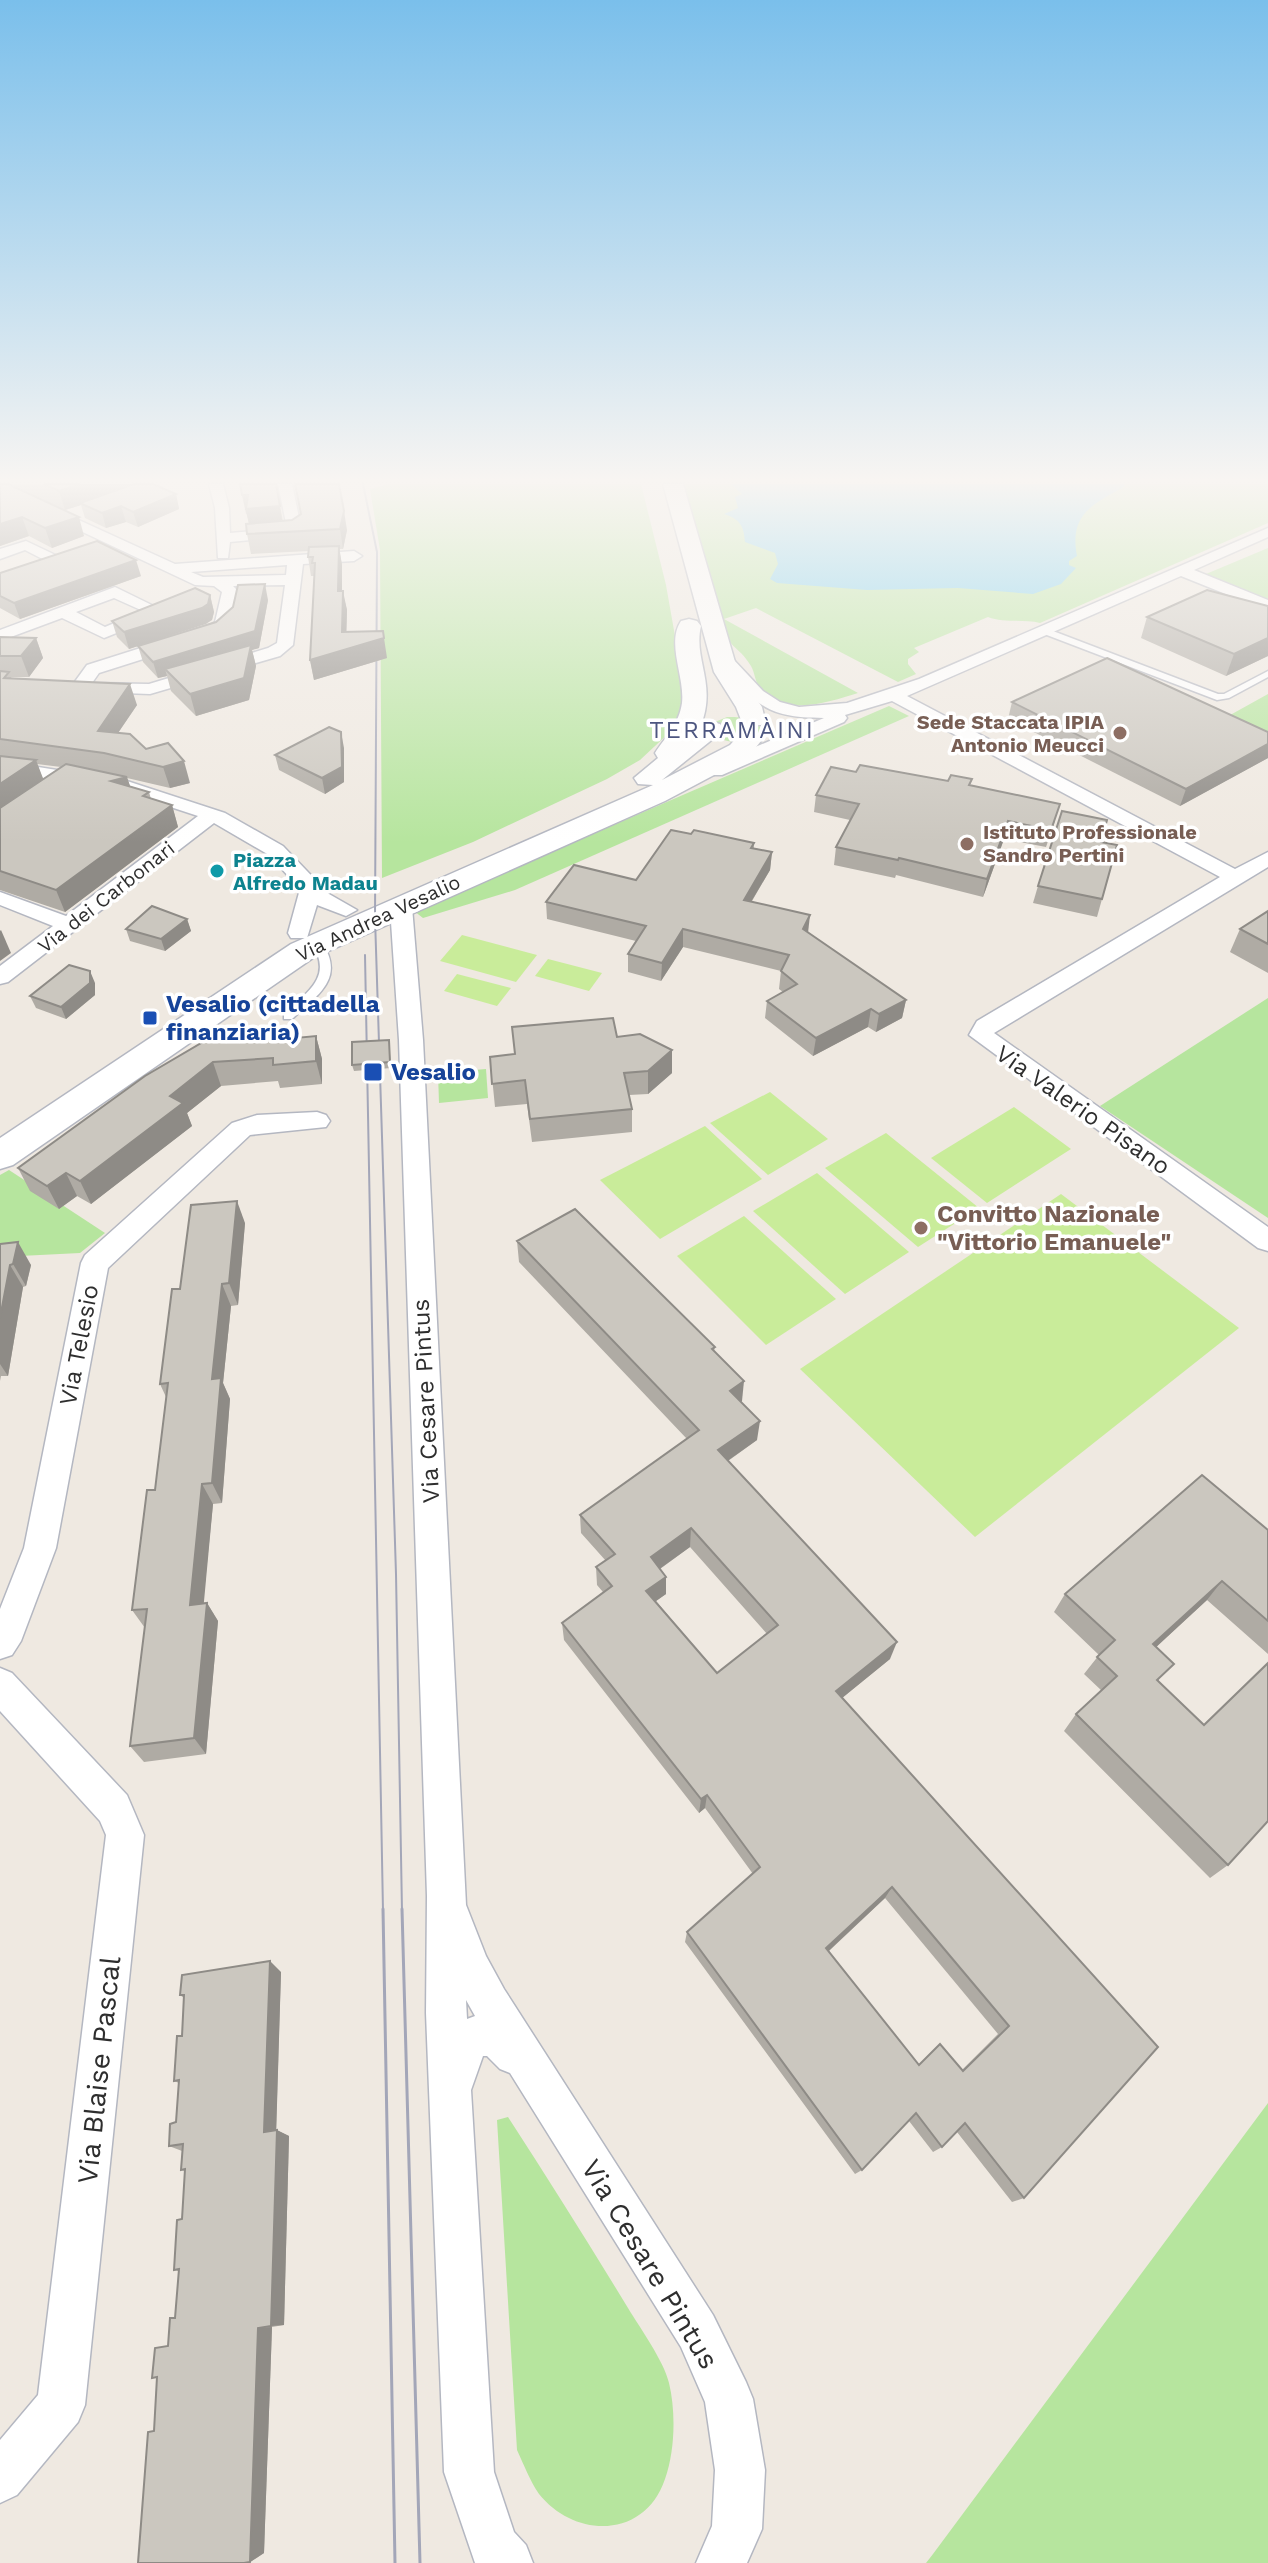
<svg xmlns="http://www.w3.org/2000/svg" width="1268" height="2563" viewBox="0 0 1268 2563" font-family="'Work Sans',sans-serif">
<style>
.green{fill:#b6e59e}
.pitch{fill:#c9ec9a}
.water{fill:#75cff0}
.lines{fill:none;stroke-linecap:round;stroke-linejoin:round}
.service-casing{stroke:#b4b7c1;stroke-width:3}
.minor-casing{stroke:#b4b7c1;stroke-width:3}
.secondary-casing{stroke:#b4b7c1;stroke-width:3}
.service{fill:#fff;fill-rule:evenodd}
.minor{fill:#fff;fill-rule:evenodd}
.secondary{fill:#fff;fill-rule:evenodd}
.tram-far1{stroke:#a3a6b8;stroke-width:2}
.tram{stroke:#a3a6b8;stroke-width:3}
.wall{fill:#afaba4;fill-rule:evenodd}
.shaded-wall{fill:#8e8b86}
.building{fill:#cbc7bf;stroke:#8e8b86;stroke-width:2;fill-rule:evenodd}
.education-dot{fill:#8d6e63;stroke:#fff;stroke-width:3}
.culture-dot{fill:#0f9aa8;stroke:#fff;stroke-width:3}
.transit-dot{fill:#1a4fb4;stroke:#fff;stroke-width:3}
.labels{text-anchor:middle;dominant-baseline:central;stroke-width:7;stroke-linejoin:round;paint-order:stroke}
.far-education-label{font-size:20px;font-weight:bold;fill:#785e54;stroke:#fff;text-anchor:end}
.far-culture-label{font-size:20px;font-weight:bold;fill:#0d838f;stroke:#fff;text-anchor:start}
.far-street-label{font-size:20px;fill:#2e2e2e;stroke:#fff}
.far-quarter-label{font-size:24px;letter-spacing:2px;fill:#4d5680;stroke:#fff}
.transit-label{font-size:24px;font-weight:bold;fill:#164399;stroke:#fff;text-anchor:start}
.street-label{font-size:24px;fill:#2e2e2e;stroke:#fff}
.education-label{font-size:24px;font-weight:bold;fill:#785e54;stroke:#fff;text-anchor:start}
.near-street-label{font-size:28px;fill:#2e2e2e;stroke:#fff}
</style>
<rect width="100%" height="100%" fill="#efe9e1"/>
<!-- green -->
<g class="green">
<path d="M389,484H641L666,585L684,687V705L670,732L640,760L607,779L473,842L382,878L380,550L370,489Z"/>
<path d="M683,484H1268V523L1040,623C1024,619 1003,623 988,617L914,648L919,652L908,659V664L916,674L898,682L756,608L724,619L858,693C829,702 783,718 760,688C755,682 755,673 751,666C738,644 726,649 723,620Z"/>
<path d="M1268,548V600L1206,574Z"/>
<path d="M1268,694V749L1214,724Z"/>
<path d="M889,706L909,716L515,890L423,918L414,911Z"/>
<path d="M727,717C741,717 752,717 762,729L755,739C739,743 722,745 711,730L715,722Z"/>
<path d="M1268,998V1218L1100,1106Z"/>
<path d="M486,1069L488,1098L439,1103L438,1073Z"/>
<path d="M9,1170L105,1233L80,1253L0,1257V1175Z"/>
<path d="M1268,2103V2563H926L933,2554Z"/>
<path d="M508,2117C549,2180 589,2244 628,2308C640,2328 664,2361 669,2383C676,2412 675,2451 665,2479C645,2539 575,2539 539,2494C530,2481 524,2465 517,2450L497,2120Z"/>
</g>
<!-- pitch -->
<g class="pitch">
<path d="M462,935L537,955L516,982L440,961Z"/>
<path d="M548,959L602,973L589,991L535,976Z"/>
<path d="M457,974L511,988L497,1006L444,991Z"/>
<path d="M770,1092L828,1139L768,1175L710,1123Z"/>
<path d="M1014,1107L1071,1149L987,1203L931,1158Z"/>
<path d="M705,1126L762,1179L660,1239L600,1180Z"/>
<path d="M886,1133L979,1208L918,1247L825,1168Z"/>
<path d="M817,1173L909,1252L845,1294L753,1211Z"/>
<path d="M1061,1194L1239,1328L975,1537L800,1369Z"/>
<path d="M744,1216L836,1299L766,1345L677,1256Z"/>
</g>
<!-- water -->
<path class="water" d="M731,484H1123L1125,486C1092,505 1069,514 1077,556L1069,561V565L1076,568L1061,584L1033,594L958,588L867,590L777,583L770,579L778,564L775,553L745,542C744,526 740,519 724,514L738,508L735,497L742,494Z"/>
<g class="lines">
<!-- service casing -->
<g class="service-casing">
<g id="service">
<path d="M1039,628H1045L1218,694H1224L1268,671V677L1229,698L1217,700L1039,632Z"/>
<path d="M317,940L321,941C346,978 319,994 292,1019H284V1013C308,992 334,976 311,943Z"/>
</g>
</g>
<!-- minor casing -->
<g class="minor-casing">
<g id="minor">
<path d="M0,484L175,564L354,551L362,556L354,561L303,564L293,645L280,656L150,694L96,692L88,688L80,692L71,687L87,665L207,627L215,622L222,592L214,586L195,585L0,493ZM287,565L286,575L203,577L191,572ZM285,585L277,643L268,648L149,684L92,683L99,673L219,635L231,624L238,591L233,586Z"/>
<path d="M209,484H223L229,508L230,533L287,528L278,484H292L302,532L295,536L230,542L228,558H218L215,508Z"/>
<path d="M1268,528V537L1194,570L1268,600V611L1181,576L907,696L1235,869L1268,852V867L994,1033L1268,1227V1251L1258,1248L969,1035L977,1021L1220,877L892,701L845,715L847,718L844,722L722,775H708L706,771L708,767L824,718C765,718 760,705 721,667L718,663L721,659H733L763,691L780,702L799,707L847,703L919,679Z"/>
<path d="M26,541L66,560L69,563L61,568L56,566L25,550L0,559V549Z"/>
<path d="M115,587L164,611L156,617L104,638L62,618L0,641V630ZM114,598L143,611L105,627L76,612Z"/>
<path d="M0,761L127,781L225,813L283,846L329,894L357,910L346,916L317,905L307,938H291L288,933L300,889L269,855L214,823L8,982L0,984V966L53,926L0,905V892L66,916L198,816L125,792L0,773Z"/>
<path d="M401,901L412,907L423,1040L466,1905L486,1956L504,1989L713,2315L746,2382L753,2399L765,2470L762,2529L747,2563H696L712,2526L715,2470L705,2402L681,2347L510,2073L500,2069L487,2056H483L471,2090L494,2472L514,2532L526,2545L533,2563H475L444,2472L426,2013L427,1896L399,1040L390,907ZM466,2000L475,2016L467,2019Z"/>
<path d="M317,1112L326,1115L330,1121L326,1127L250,1135L108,1268L56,1548L21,1641L12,1655L0,1659V1609L24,1548L81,1263L85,1255L232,1123L257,1115Z"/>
<path d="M0,1668L12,1673L127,1795L144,1835L85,2405L78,2422L17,2495L0,2503V2440L38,2395L106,1835L100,1821L0,1711Z"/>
</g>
</g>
<!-- secondary casing -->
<g class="secondary-casing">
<g id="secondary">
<path d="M663,484H683L738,672L762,707L765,720L761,725H743L736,707L714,672Z"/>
<path d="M689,619L697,621L701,626C693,659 717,683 701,725L711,722L720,724L724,730L662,780L730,745L739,735H757L761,741L748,757L665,801L313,958L13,1165L0,1169V1138L291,944L653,785L638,784L634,778L658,758L655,753C666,736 679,724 682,703C685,677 666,643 681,621Z"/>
</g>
</g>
<!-- service -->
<use href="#service" class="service"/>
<!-- minor -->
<use href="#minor" class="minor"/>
<!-- secondary -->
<use href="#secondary" class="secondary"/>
<!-- tram-far1 -->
<g class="tram-far1">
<path d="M363,484L377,552L375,918L396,1574L402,1911"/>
<path d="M365,955L383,1911"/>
</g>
<!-- tram -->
<g class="tram">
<path d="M383,1909L395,2563"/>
<path d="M402,1909L420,2563"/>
</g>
</g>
<!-- wall -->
<g class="wall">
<path d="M0,484H153L176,494L179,509L138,527L126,522L106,528L85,518L81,505L65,510L30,494L84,536L52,548L29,536L0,546Z"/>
<path d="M276,484L283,521L347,530L343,549H339L342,565V591L347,610L346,632L387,658L314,680L310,660L314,576H311L308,557L309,551L251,554L247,534L249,524L247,514H246L242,495Z"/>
<path d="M0,573L141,576L20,619L0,608Z"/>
<path d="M210,595L214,612L212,620L129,649L117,637L112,621Z"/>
<path d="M268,600L259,648L252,650L256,666L249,700L196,716L171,691L167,676L158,678L143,662L138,646L216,622Z"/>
<path d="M1268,606V656L1226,676L1141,638L1147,617Z"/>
<path d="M0,637L36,638L43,658L29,677H11L12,679L137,705L118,733L146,749L190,783L170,788L127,778L130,786L149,792L151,799L172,805L178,827L65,912L0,890ZM37,764L61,767L43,779Z"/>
<path d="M1012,702L1268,732V758L1180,806L1008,719Z"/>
<path d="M344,748V782L325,794L279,770L275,755Z"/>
<path d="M856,772L948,781L972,779L970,785L1055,821L1046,847L1004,839L983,897L896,875L895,878L834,865L836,847L850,820L814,812L816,795Z"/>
<path d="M691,834L754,843V848L772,852L770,870L752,901L808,932L906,1000L902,1018L876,1032L868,1027L813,1056L765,1018L767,1001L783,992L779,989L781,971L683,947L661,981L628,972V954L636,941L547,919L546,902L636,880Z"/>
<path d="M1101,842L1102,899L1097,917L1033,903L1038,886Z"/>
<path d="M1268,911V973L1230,952L1240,929Z"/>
<path d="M187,919L191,931L165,951L130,941L126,929Z"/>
<path d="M95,983V995L66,1019L36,1008L30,996Z"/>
<path d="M276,1031L278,1040L316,1036L322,1059V1084L280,1088L278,1081L221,1086L187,1113L192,1126L91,1204L77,1196L59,1209L30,1191L18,1168L145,1076Z"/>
<path d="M617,1037L672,1050V1073L648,1094L629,1095L632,1109V1132L532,1142L527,1104L495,1107L490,1057L514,1054Z"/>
<path d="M389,1040L391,1068L354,1071L352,1065Z"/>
<path d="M245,1223L238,1305L231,1306L223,1383L230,1399L222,1503L213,1504L203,1603H207L218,1621L206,1754L144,1762L130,1746L145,1628L132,1610L155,1490L166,1397L160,1384L180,1289Z"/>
<path d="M517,1241L715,1347L714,1351L742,1401L741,1402L757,1440L728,1461L890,1659L842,1698L1158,2047L1024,2198L1012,2202L957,2132L942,2147L933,2152L909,2121L862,2170L855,2174L685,1942L687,1932L753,1874L705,1808L699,1813L564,1640L562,1623L603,1592L597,1585L596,1567L606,1561L581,1533L580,1515L687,1439L519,1262ZM690,1547L767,1634L717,1673L656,1601L666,1594L660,1569ZM885,1898L998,2034L962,2070L919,2065L829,1951Z"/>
<path d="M0,1244L31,1265L26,1286L23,1287L8,1376H1L0,1381Z"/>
<path d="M1268,1530V1654L1207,1600L1156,1647L1159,1682L1228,1865L1210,1878L1064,1731L1076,1714L1102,1691L1084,1674L1099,1655L1054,1612L1065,1594Z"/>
<path d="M281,1972L276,2130L289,2136L284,2325L272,2327L264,2553L249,2563H138L154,2431L168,2346L175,2318L179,2271L174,2270L182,2219L185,2171L181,2170L182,2151L169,2146L176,2122L179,2083L174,2081L182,2036L184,1998L180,1995Z"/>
</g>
<!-- shaded-wall -->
<g class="shaded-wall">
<path d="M80,484H143L80,503L81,505L65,510L59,491Z"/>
<path d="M276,484L283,525L250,528L242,495Z"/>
<path d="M176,494L179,509L138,527L133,512Z"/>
<path d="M121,506L126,522L106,528L102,513Z"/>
<path d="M344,511L347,530L343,549L340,529Z"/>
<path d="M22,517L29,536L0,546V524Z"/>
<path d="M79,517L84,536L52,548L45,528Z"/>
<path d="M339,546L342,565V611L338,591Z"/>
<path d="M136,560L141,576L20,619L14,603Z"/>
<path d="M265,584L268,600L259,648L252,650L256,666L249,700L196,716L190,694L165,669L167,676L158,678L153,662L255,631Z"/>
<path d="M343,591L347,610L346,650L384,638L387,658L314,680L310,660L342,632Z"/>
<path d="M210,595L214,612L212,620L206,624L129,649L124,632Z"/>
<path d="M36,638L43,658L29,677L21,656Z"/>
<path d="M1268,638V656L1226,676L1234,654Z"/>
<path d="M130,684L137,705L105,752L98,731Z"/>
<path d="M341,732L344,748V782L325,794L322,778Z"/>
<path d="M1268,744V758L1180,806L1186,789Z"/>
<path d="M36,760L44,781L0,811V784Z"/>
<path d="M184,761L190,783L170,788L163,767Z"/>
<path d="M127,777L134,798L111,781Z"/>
<path d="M172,805L178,827L65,912L56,890Z"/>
<path d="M1008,821L1004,839L983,897L987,879Z"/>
<path d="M772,852L770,870L742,917L744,900Z"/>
<path d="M810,915L808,933L803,929Z"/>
<path d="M187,919L191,931L165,951L161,939Z"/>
<path d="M683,929V947L661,981L662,963Z"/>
<path d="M1,930L11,953L0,961V931Z"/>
<path d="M90,971L95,983V995L66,1019L61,1007Z"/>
<path d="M906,1000L902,1018L876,1032L879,1014Z"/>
<path d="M871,1009L868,1027L813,1056L816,1038Z"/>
<path d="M316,1036L322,1059V1084L316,1061Z"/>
<path d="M672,1050V1073L648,1094V1071Z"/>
<path d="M213,1062L221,1086L187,1113L192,1126L91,1204L80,1181L170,1096Z"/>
<path d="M66,1173L77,1196L59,1209L47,1186Z"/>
<path d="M237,1201L245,1223L238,1305L229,1283Z"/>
<path d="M18,1242L31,1265L26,1286L13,1264Z"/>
<path d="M10,1265L23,1287L8,1376L0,1364V1318Z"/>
<path d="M222,1284L231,1306L223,1383L230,1399L222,1503L212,1483V1379Z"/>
<path d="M744,1381L742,1401L728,1410L730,1391Z"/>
<path d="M760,1421L757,1440L716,1469L718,1450Z"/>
<path d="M202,1484L213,1504L202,1623L190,1605Z"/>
<path d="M691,1528L690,1547L651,1575V1557Z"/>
<path d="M666,1577V1594L646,1608V1591Z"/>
<path d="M1222,1581L1207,1600L1140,1662L1153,1644Z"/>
<path d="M207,1603L218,1621L206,1754L194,1738Z"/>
<path d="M897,1642L890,1659L831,1707L836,1691Z"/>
<path d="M707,1795L705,1808L699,1813L701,1799Z"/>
<path d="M892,1887L885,1898L821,1958L826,1948Z"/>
<path d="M270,1961L281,1972L276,2138L264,2132Z"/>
<path d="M277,2130L289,2136L284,2325L271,2326Z"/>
<path d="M272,2327L264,2553L250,2562L258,2328Z"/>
</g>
<!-- building -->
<g class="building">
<path d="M0,484H8L79,517L45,528L22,517L0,524Z"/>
<path d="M44,484H80L59,491Z"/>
<path d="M134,484H153L176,494L133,512L121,506L102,513L80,503Z"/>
<path d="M240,484H276L280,506L246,509L248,495H242Z"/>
<path d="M295,484H339L344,511L340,529L247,534L246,524L292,520L301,514Z"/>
<path d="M97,541L136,560L14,603L0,596V573Z"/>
<path d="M339,546L338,591H343L342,632L383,631L384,638L310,660L315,563H312L313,557H308L309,547Z"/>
<path d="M265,584L255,631L153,662L138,646L216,622L233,607L238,585Z"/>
<path d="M195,588L210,595L208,604L202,608L124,632L112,621Z"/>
<path d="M1207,590L1268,606V638L1234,654L1147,617Z"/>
<path d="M0,637L36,638L21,656H0Z"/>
<path d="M251,645L244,678L190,694L165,669Z"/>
<path d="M1107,658L1268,732V744L1186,789L1012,702Z"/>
<path d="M0,671L9,672L4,678L130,684L98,731L130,734L146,749L168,743L184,761L163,767L104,753L0,739Z"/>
<path d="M329,727L341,732L342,767L322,778L275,755Z"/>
<path d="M0,756L36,760L0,784Z"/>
<path d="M66,764L127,777L111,781L149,792L143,796L172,805L56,890L0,871V808Z"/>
<path d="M860,765L948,781L951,775L972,779L969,785L1060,804L1051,830L1008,821L987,879L899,858L898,860L836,847L859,804L816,795L831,767L856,772Z"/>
<path d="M1062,811L1107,820L1101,842L1117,845L1102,899L1038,886Z"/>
<path d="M671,830L691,834L694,830L754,843L751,848L772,852L744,900L810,915L803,929L906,1000L879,1014L871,1009L816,1038L767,1001L797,984L781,971L789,955L683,929L662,963L628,954L646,926L546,902L574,865L636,880Z"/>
<path d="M152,906L187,919L161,939L126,929Z"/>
<path d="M1268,911V944L1240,929Z"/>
<path d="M69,965L90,971V983L61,1007L30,996Z"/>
<path d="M613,1018L617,1037L640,1034L672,1050L648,1071L624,1073L632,1109L530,1119L525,1080L492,1084L490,1057L515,1054L512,1027Z"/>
<path d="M276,1031L275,1040L316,1036V1061L273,1065V1058L213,1062L170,1096L183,1103L80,1181L66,1173L47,1186L18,1168L145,1076L203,1042L234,1035Z"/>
<path d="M389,1040L390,1062L352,1065V1042Z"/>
<path d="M237,1201L229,1283L222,1284L212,1379L221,1378L212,1483L202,1484L190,1605L207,1603L194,1738L130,1746L147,1609L132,1610L147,1490H155L157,1473L168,1383L160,1384L172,1289H180L191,1205Z"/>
<path d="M575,1209L715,1347L712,1349L744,1381L730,1391L760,1421L718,1450L897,1642L836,1691L1158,2047L1024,2198L965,2123L942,2147L916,2113L862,2170L687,1932L760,1867L707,1795L701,1799L562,1623L612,1586L596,1567L615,1554L580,1515L699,1430L517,1241ZM691,1528L778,1625L717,1673L646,1591L666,1577L651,1557ZM892,1887L1009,2026L963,2071L940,2044L919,2065L826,1948Z"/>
<path d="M18,1242L13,1264L10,1265L0,1318V1244Z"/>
<path d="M1202,1475L1268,1530V1621L1222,1581L1153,1644L1174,1664L1157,1680L1204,1725L1268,1663V1821L1228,1865L1076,1714L1117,1676L1097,1657L1115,1640L1065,1594Z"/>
<path d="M270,1961L264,2132L277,2130L271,2326L258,2328L250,2562L244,2563H138L148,2432L154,2431L157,2377L152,2378L155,2348L168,2346L170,2318H175L179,2269L174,2270L177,2220L182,2219L185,2169L181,2170L183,2144L169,2146L170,2124L176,2122L179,2080L174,2081L177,2036H182L184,1995H180L182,1975Z"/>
</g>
<!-- sky -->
<linearGradient id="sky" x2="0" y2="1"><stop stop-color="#7abfeb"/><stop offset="0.57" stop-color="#f8f5f2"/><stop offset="1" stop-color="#f8f5f2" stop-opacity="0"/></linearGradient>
<rect width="1268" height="843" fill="url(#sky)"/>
<!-- markers -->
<g class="education-dot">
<circle cx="1120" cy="733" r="8"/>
<circle cx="967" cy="844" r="8"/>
<circle cx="921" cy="1228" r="8"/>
</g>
<circle class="culture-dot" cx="217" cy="871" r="8"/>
<g class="transit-dot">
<rect x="142" y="1010" width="16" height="16" rx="4"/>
<rect x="363" y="1062" width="20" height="20" rx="4"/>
</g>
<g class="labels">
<!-- far-education labels -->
<g class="far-education-label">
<text x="1104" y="722">Sede Staccata IPIA<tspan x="1104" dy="23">Antonio Meucci</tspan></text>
<text x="983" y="832" text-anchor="start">Istituto Professionale<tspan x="983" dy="23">Sandro Pertini</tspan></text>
</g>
<!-- far-culture labels -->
<g class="far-culture-label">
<text x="233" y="860">Piazza<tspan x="233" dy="23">Alfredo Madau</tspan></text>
</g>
<!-- far-street labels -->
<g class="far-street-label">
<text transform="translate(106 897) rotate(-38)">Via dei Carbonari</text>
<text transform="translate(378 918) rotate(-25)">Via Andrea Vesalio</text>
</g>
<!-- far-quarter labels -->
<g class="far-quarter-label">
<text x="732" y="730">TERRAMÀINI</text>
</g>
<!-- transit labels -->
<g class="transit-label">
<text x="166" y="1004">Vesalio (cittadella<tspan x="166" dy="28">finanziaria)</tspan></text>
<text x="391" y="1072">Vesalio</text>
</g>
<!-- street labels -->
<g class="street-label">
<text transform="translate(1083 1110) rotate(35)">Via Valerio Pisano</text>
<text transform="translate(79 1345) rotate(-79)">Via Telesio</text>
<text transform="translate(426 1401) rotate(-93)">Via Cesare Pintus</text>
</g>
<!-- education labels -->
<g class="education-label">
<text x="937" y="1214">Convitto Nazionale<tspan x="937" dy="28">"Vittorio Emanuele"</tspan></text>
</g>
<!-- near-street labels -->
<g class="near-street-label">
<text transform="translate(99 2070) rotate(-84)">Via Blaise Pascal</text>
<text transform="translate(650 2264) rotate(59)">Via Cesare Pintus</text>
</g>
</g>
</svg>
